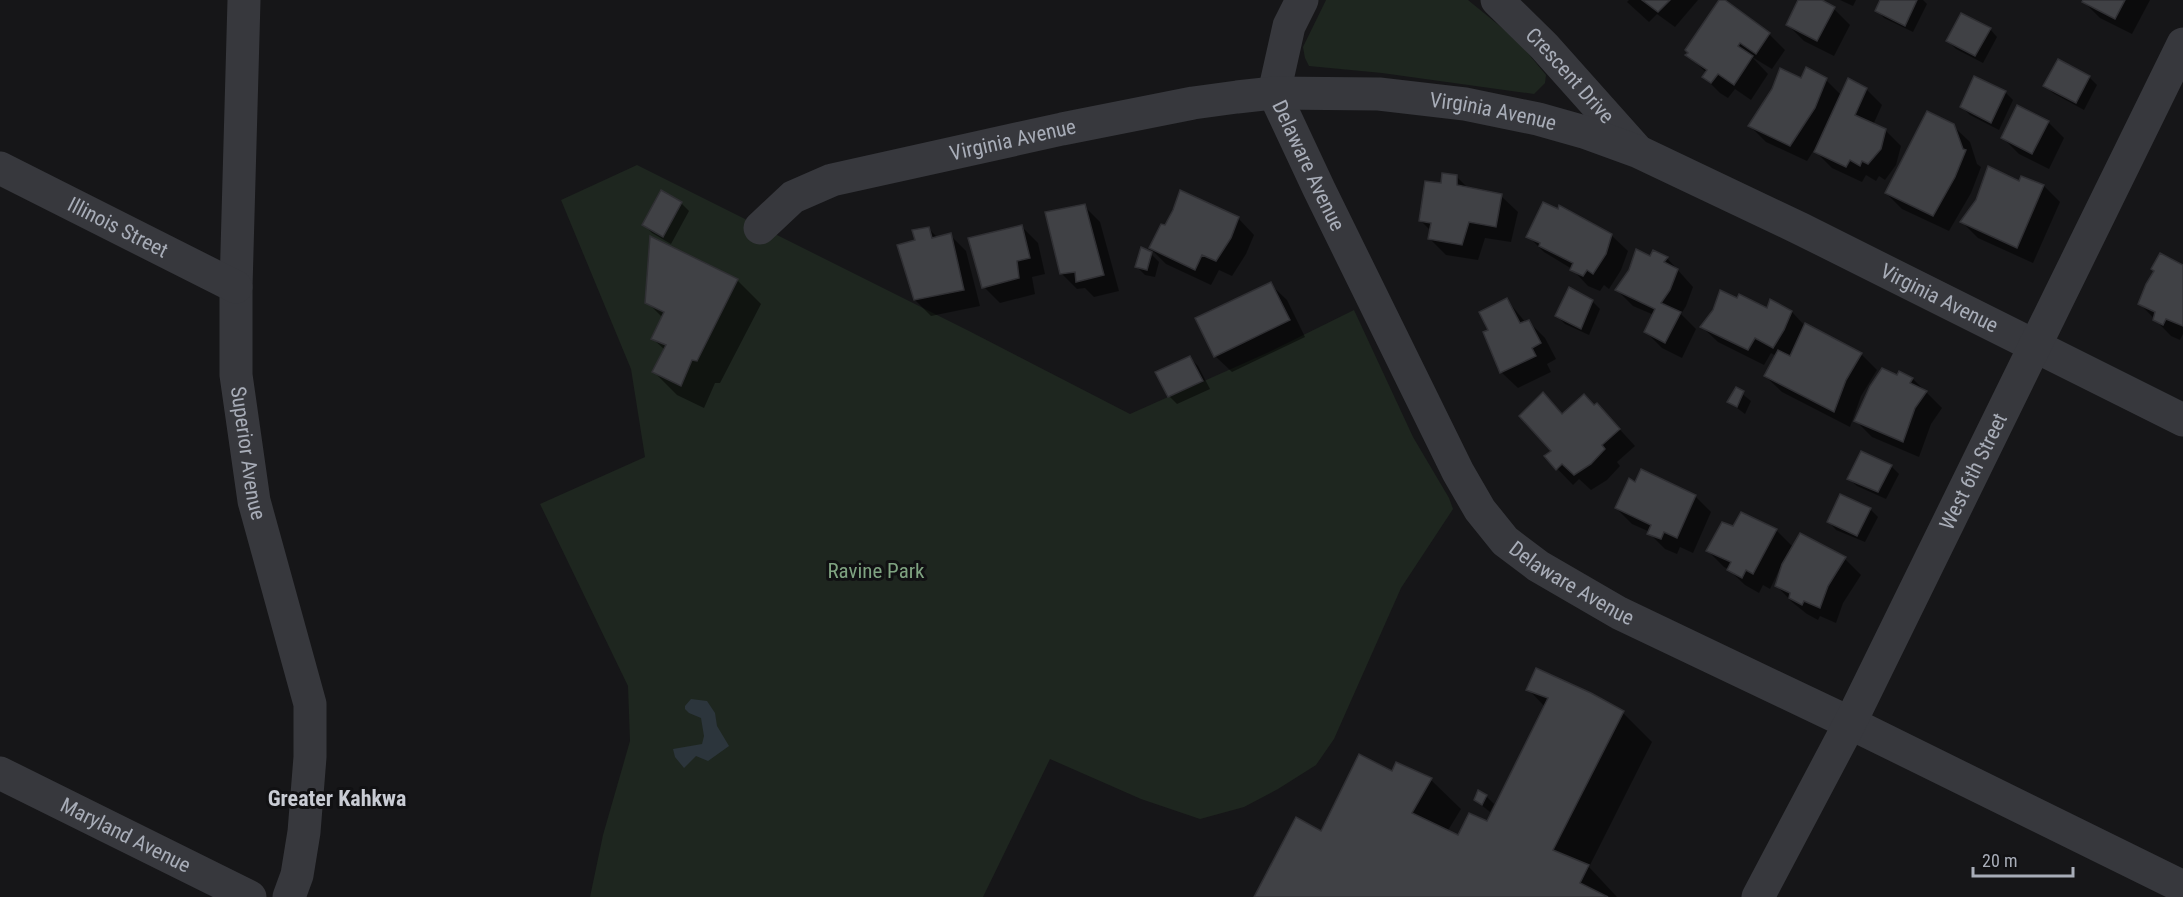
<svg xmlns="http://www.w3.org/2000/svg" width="2183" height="897" viewBox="0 0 2183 897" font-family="'Roboto Condensed',sans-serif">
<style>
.green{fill:#1e261f}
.water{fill:#2c353c}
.shadow{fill:#0007}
.building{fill:#404145;stroke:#303034;stroke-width:1.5}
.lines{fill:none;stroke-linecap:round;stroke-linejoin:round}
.minor{stroke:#37383d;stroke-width:33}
.tertiary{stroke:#37383d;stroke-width:33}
.labels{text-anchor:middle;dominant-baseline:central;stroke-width:6;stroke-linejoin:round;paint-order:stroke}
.street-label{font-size:21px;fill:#a8adb8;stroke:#111113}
.park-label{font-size:21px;fill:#7fa381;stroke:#111113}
.neighbourhood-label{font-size:22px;font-weight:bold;fill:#c9ccd4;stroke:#111113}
</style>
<rect width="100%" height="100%" fill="#161618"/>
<!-- green -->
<g class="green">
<path d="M1326,0H1468L1517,40L1546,75L1545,83L1534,94L1382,73L1309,66L1305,58L1303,47Z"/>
<path d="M637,165L969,331L1130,414L1269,352L1354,310L1413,437L1449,498L1453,509L1401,588L1334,739L1316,765L1278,789L1244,807L1200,819L1141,799L1050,759L983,897H590L603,835L630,741L628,686L540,504L645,457L631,369L561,200Z"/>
</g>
<!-- water -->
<path class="water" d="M691,699L707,701L715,713L717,726L729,746L708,761L696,756L684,768L675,757L673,749L702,744L704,736L701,718L689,713L685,709V706Z"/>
<!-- shadow -->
<g class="shadow">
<path d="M1629,0H1698L1675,27L1657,14L1649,22L1627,2Z"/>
<path d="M1721,0L1769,34L1785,50L1772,69L1752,57L1768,74L1751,100L1735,89L1728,98L1720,93L1704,77L1707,73L1687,55Z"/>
<path d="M1800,0H1819L1834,9L1850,25L1834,56L1804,41L1788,25Z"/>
<path d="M1840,0H1856L1853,6Z"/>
<path d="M1882,0H1923L1927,4L1913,32L1884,18L1877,10Z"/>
<path d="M2085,0H2150L2132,34L2100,18L2084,2Z"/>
<path d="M1990,29L1997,37L1983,63L1956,49L1948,41Z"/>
<path d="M2089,77L2097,85L2084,110L2053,93L2045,86Z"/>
<path d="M1802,80H1826L1842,96L1866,89L1882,105L1873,125L1885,130L1901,146L1896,165L1885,180L1879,176L1876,181L1866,175L1862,182L1832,168L1814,150L1807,161L1766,142L1750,126Z"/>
<path d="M2005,92L2013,100L1999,130L1970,115L1962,107Z"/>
<path d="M2048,122L2064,138L2049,169L2019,154L2003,138Z"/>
<path d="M1953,126L1970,142L1977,164L1981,167L1971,193L1949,231L1902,209L1886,193Z"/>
<path d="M1457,177L1469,189L1501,196L1518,212L1511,242L1485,238L1478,260L1446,255L1430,239L1431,231L1420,220Z"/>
<path d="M2022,178L2044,186L2060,202L2033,263L1978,238L1962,222L2019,183Z"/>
<path d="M681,203L689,211L671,244L652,233L644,225Z"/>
<path d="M1084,206L1100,222L1119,291L1094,297L1085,288L1077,289L1061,273Z"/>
<path d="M1238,218L1254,235L1246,254L1232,276L1219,270L1211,285L1166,264L1150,248Z"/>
<path d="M1022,227L1038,243L1045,274L1032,277L1035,294L1000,303L984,287Z"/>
<path d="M928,228L938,238L950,235L966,251L980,306L931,316L915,300L917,241Z"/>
<path d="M1611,235L1628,251L1621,270L1609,289L1604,285L1600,291L1588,286L1572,269L1544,252L1528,236Z"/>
<path d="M1151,254L1159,262L1155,277L1145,275L1137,267Z"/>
<path d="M1651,258H1667L1693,287L1686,306L1681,314L1696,329L1682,358L1662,348L1646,332L1654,315L1633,306L1617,290Z"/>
<path d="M2183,266V334L2180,340L2171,336L2140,304L2156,272Z"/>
<path d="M737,280L761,304L720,383H715L704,408L677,395L654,372L665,350L653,339L663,318L647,302Z"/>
<path d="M1270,284L1287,300L1305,337L1232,372L1215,356Z"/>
<path d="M1507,300L1526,323L1529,322L1545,338L1556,359L1547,364L1551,372L1518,388L1501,372L1490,330Z"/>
<path d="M1592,301L1600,309L1589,335L1565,324L1557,316Z"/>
<path d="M1767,310L1792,312L1805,326L1861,354L1877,370L1861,396L1850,427L1782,392L1765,376L1776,356L1771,353L1764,365L1718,342L1702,327Z"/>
<path d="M1190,358L1198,366L1210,389L1177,404L1169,396Z"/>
<path d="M1899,373L1913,379L1942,408L1931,424L1919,457L1872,437L1856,421Z"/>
<path d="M1736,389L1751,401L1745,414L1729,402Z"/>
<path d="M1543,394L1563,415L1595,406L1612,421L1635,446L1617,462L1620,466L1607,480L1591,490L1579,479L1573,485L1546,457L1553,451Z"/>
<path d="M1891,466L1899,474L1886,499L1857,486L1849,479Z"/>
<path d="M1636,484L1695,496L1711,512L1693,553L1680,547L1677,554L1665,549L1649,533L1650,532L1632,524L1616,508Z"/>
<path d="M1840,496L1870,509L1878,517L1865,542L1836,530L1829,522Z"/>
<path d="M1734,528L1776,530L1794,548L1845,559L1861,575L1843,603L1836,623L1820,616L1818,620L1807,614L1792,602L1776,585L1782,569L1780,568L1770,589L1763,585L1759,593L1745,585L1728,569L1724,567L1708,551Z"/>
<path d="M1528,689L1623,713L1652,742L1589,867L1617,897H1256L1322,833L1393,773L1397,764L1431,780L1461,809L1447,832L1458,837L1488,823L1545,707Z"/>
<path d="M1486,796L1494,804L1490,812L1475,800Z"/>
</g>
<!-- building -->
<g class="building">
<path d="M1642,0H1670L1658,12Z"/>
<path d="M1719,0H1725L1770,33L1756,54L1740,43L1738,46L1753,56L1734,85L1718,74L1711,83L1702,77L1707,70L1685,55L1688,53L1685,50Z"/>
<path d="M1798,0H1822L1835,7L1817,41L1786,25Z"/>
<path d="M1880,0H1917L1905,26L1875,11Z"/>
<path d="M2083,0H2125L2115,19L2082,2Z"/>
<path d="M1961,13L1991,28L1975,56L1946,41Z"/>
<path d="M2058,59L2090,76L2076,103L2043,86Z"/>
<path d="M1806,67L1827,78L1815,108L1790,146L1748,126L1772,89L1780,68L1801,78Z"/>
<path d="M1974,76L2006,91L1991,123L1960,107Z"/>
<path d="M1848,78L1867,88L1855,115L1886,129L1881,149L1868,164L1862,161L1860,166L1850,160L1846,167L1814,152Z"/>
<path d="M2017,105L2049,121L2032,154L2001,138Z"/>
<path d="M1927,111L1954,124L1963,149L1966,150L1955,177L1933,216L1885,193Z"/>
<path d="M1988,166L2019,181L2021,176L2044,185L2017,248L1960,222L1976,200Z"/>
<path d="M1442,173L1457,175V185L1502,194L1496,227L1469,222L1462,245L1428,239L1431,223L1419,221L1425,181L1441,183Z"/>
<path d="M661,190L682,202L663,237L642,225Z"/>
<path d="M1180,190L1239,217L1231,238L1216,261L1202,255L1195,270L1149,248L1161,224L1165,225L1173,210Z"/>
<path d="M1543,202L1558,209L1559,205L1612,234L1606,254L1593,274L1587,270L1583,276L1570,270L1573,263L1539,246L1540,243L1526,237Z"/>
<path d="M1085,204L1104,275L1076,282L1075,272L1060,274L1045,212Z"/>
<path d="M1022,225L1030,258L1017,261L1019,278L982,288L968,238Z"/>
<path d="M929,227L932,238L951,233L964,290L914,300L897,245L915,240L912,230Z"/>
<path d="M650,236L738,279L697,361L692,360L681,386L652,372L666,345L651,339L664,312L645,303Z"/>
<path d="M1141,247L1152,252L1147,270L1135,267Z"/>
<path d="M1636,249L1650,256L1653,250L1668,257L1664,262L1678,269L1670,290L1661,303L1681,312L1665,343L1644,332L1655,309L1615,290L1629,270Z"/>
<path d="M2160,253L2183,265V326L2166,319L2163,325L2153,320L2155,312L2138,304L2146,284L2154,271L2151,269Z"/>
<path d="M1271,282L1290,320L1214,357L1195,318Z"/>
<path d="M1569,287L1593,300L1581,329L1555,316Z"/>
<path d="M1720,290L1737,298L1739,294L1767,308L1770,299L1792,311L1784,330L1773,348L1755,338L1748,350L1700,327L1713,310Z"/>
<path d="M1507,298L1520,323L1529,320L1541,343L1532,348L1536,356L1500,373L1483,332L1488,330L1479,312Z"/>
<path d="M1805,323L1862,353L1846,380L1834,412L1764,376L1778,350L1790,356Z"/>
<path d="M1190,356L1203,381L1168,397L1155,372Z"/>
<path d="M1882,368L1897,375L1899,371L1913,378L1910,383L1927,391L1915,408L1903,442L1854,421L1870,386Z"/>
<path d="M1736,387L1744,391L1737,407L1727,402Z"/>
<path d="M1543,392L1562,414L1584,394L1594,405L1597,403L1620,429L1602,445L1605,449L1591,464L1574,475L1562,464L1556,470L1544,456L1551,451L1519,416Z"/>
<path d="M1861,451L1892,465L1878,492L1847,479Z"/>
<path d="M1641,469L1696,495L1677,538L1664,532L1661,539L1647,534L1651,525L1615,508L1629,478L1635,482Z"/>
<path d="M1840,494L1871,508L1857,536L1827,522Z"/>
<path d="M1741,512L1777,529L1753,574L1746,570L1742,578L1727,570L1731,562L1706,551L1722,522L1733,526Z"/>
<path d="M1800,533L1846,557L1828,586L1820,608L1804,601L1802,605L1789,598L1790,593L1775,586L1782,564Z"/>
<path d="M1536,668L1591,693L1624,711L1553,850L1589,865L1580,883L1608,897H1254L1296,817L1321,831L1359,754L1392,771L1396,762L1432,778L1412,813L1458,835L1469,813L1487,821L1548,698L1526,690Z"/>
<path d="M1478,790L1487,795L1482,805L1474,800Z"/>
</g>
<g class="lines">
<!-- minor -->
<g class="minor">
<path id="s1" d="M244,0L236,287V375L254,501L310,704V757L304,832L297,875L289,897"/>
<path id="s2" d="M1302,0L1289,26L1274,93L1319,189L1458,472L1480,510L1505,541L1538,566L1619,613L1850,723L2183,887"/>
<path id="s3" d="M1497,0L1544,46L1635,148"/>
<path id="s4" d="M0,168L236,287"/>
<path id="s5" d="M760,228L793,197L832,180L1062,129L1193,103L1237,97L1274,93L1379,94L1465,104L1538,119L1584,132L1639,152L1801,229L2183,420"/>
<path id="s6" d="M0,773L250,897"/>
</g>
<!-- tertiary -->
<path class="tertiary" id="s7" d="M1758,897L1850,723L2183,44"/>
</g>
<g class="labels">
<!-- street labels -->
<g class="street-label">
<text stroke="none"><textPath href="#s3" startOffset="105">Crescent Drive</textPath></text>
<text stroke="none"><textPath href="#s5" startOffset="759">Virginia Avenue</textPath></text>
<text stroke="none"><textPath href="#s5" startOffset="273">Virginia Avenue</textPath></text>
<text stroke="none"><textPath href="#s2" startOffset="178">Delaware Avenue</textPath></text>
<text stroke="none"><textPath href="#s4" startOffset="132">Illinois Street</textPath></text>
<text stroke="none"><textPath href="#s5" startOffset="1245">Virginia Avenue</textPath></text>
<text stroke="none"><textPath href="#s1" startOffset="454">Superior Avenue</textPath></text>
<text stroke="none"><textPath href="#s7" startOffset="477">West 6th Street</textPath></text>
<text stroke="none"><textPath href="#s2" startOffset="682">Delaware Avenue</textPath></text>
<text stroke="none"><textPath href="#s6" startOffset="140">Maryland Avenue</textPath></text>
</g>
<!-- park labels -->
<g class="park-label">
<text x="876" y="571">Ravine Park</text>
</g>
<!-- neighbourhood labels -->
<g class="neighbourhood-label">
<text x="337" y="798">Greater Kahkwa</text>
</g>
</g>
<!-- scale -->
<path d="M1973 867v9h100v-9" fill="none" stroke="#a8adb8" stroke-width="3"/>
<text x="1982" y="867" font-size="18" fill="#a8adb8" stroke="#111113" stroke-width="4.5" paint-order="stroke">20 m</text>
</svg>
